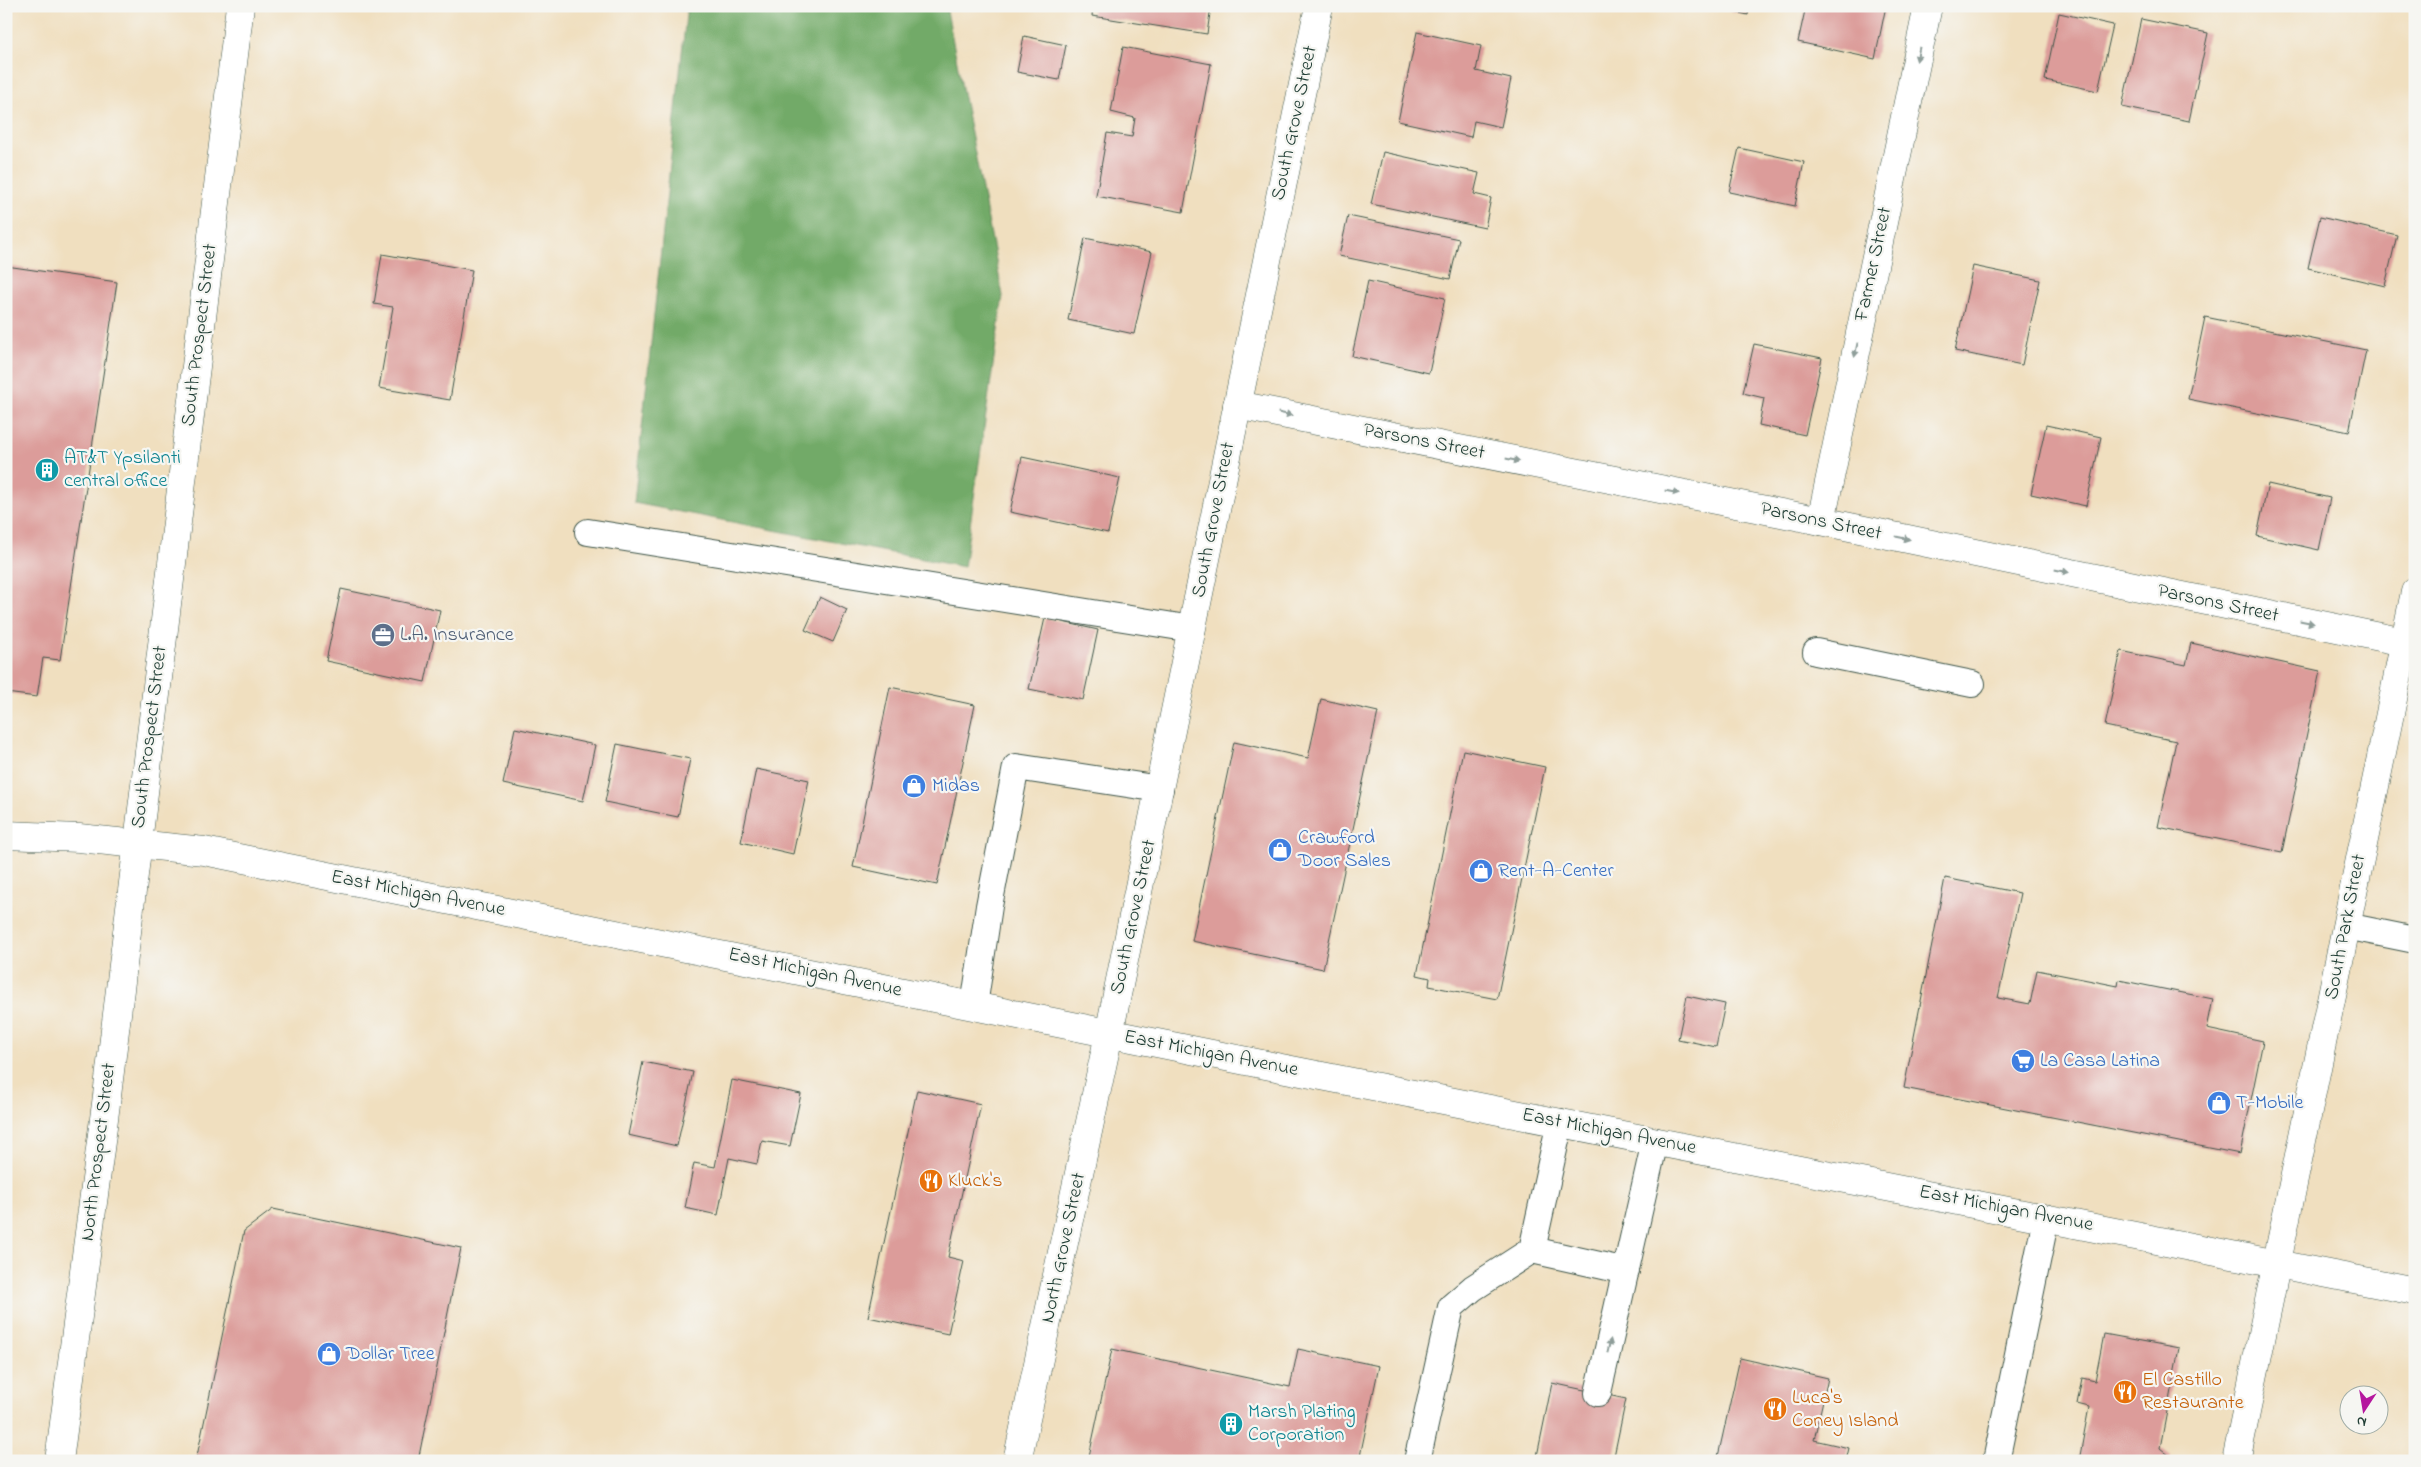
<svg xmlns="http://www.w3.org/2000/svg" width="2421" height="1467" viewBox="0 0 2421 1467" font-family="'Indie Flower',sans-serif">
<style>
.forest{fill:#72aa68;stroke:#48744e}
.building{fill:#dc9c9a}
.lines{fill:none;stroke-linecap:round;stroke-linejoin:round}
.service-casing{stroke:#3e5549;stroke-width:28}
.minor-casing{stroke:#3e5549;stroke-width:29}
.tertiary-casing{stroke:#3e5549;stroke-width:29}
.secondary-casing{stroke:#3e5549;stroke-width:29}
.primary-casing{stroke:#3e5549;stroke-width:29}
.service{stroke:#fff;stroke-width:26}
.minor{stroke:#fff;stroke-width:28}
.tertiary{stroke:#fff;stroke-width:28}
.secondary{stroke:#fff;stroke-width:28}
.primary{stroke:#fff;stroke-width:28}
.oneway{fill:#8f9e9a}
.labels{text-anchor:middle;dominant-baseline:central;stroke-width:4.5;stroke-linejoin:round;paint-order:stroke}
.street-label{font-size:20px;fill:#1f3d34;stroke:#f6f6f2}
.culture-label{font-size:20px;fill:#0d838f;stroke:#f6f6f2;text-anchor:start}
.service-label{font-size:20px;fill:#4e5e75;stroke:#f6f6f2;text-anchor:start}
.shop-label{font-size:20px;fill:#366cbe;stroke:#f6f6f2;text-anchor:start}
.food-label{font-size:20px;fill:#c56008;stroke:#f6f6f2;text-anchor:start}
</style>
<rect width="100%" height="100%" fill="#f6f6f2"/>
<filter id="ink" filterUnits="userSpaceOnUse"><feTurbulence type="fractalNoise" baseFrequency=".02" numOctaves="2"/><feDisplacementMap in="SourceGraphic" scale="10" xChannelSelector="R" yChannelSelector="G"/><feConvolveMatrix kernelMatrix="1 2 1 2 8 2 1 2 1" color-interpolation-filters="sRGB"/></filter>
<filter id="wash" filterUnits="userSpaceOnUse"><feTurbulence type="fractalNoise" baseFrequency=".0096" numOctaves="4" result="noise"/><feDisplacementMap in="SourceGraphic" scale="20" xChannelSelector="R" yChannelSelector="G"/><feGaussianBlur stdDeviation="1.12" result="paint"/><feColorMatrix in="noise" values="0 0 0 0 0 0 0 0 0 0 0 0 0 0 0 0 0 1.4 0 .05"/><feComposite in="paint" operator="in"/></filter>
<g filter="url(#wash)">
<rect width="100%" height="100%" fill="#f0dfbf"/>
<!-- forest -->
<path class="forest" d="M687,6H946L1003,296L964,567L634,503Z"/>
<g id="blocks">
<!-- building -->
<g class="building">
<path d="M1093,6H1211L1207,34L1092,16Z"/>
<path d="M1710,6H1749L1748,15Z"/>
<path d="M1806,6H1886L1875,59L1798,42Z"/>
<path d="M2059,13L2113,25L2098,91L2045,80Z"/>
<path d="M2141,19L2208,33L2189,121L2122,107Z"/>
<path d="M1417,32L1481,46L1476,71L1511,79L1501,127L1474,121L1471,137L1398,121Z"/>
<path d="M1024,36L1066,45L1059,80L1017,72Z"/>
<path d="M1123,47L1211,64L1183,212L1096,196L1107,133L1132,137L1135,118L1111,112Z"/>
<path d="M1739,148L1804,162L1795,206L1729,192Z"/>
<path d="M1383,152L1479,173L1474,194L1491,198L1485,228L1371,204Z"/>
<path d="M1348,216L1459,239L1450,279L1339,256Z"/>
<path d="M2320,217L2397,235L2385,286L2308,268Z"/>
<path d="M1085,238L1152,252L1134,334L1068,320Z"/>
<path d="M382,254L472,270L450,400L379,388L393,307L374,304Z"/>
<path d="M6,266L117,282L60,660L43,658L37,697L6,693Z"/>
<path d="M1973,266L2040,280L2022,365L1955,351Z"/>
<path d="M1368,281L1445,298L1429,373L1352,356Z"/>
<path d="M2205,317L2366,350L2349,432L2188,399Z"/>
<path d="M1754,344L1822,358L1805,435L1759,425L1764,398L1743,393Z"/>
<path d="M2046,425L2101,437L2086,506L2031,494Z"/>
<path d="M1022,457L1120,478L1108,533L1010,512Z"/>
<path d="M2268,484L2330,498L2319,550L2257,536Z"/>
<path d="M341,589L440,610L425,682L326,661Z"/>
<path d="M820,597L847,610L833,642L805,630Z"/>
<path d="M1045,618L1098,630L1083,700L1029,689Z"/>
<path d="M2191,643L2320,671L2282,852L2158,827L2176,741L2105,726L2121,651L2186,665Z"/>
<path d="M890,687L975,705L937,885L853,867Z"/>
<path d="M1321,699L1378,712L1323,969L1192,941L1234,742L1308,758Z"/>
<path d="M515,728L595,745L583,801L503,784Z"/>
<path d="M617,744L690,759L678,817L605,802Z"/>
<path d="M1463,750L1545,767L1497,999L1429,986L1430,978L1417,975Z"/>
<path d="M756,769L809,780L793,854L741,842Z"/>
<path d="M1945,878L2020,893L1998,998L2030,1004L2037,970L2118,986L2119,980L2213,999L2207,1029L2263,1041L2240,1154L1904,1088Z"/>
<path d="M1687,996L1725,1004L1716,1047L1678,1039Z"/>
<path d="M643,1062L693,1072L677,1146L628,1135Z"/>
<path d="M732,1080L801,1094L790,1146L762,1141L757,1164L729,1158L718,1215L685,1208L694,1163L715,1167Z"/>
<path d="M917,1090L981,1104L948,1257L964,1261L948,1334L868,1317Z"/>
<path d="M273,1209L461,1248L418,1461H196L244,1231Z"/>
<path d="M2104,1334L2179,1348L2160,1448L2170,1456L2169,1461H2079L2089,1407L2077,1404L2082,1378L2095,1381Z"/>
<path d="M1112,1349L1290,1387L1298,1349L1379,1366L1359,1461H1088Z"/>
<path d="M1740,1358L1828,1378L1814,1440L1849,1448L1846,1461H1717Z"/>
<path d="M1552,1383L1626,1399L1613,1461H1536Z"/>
</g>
</g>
</g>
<g filter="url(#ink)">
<use href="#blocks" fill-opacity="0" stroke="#3e5549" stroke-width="1"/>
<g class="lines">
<!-- service casing -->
<g class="service-casing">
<g id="service">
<path d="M588,532L1192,629"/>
<path d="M1816,652L1972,684"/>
<path d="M2346,926L2415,940"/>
<path d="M974,1006L989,906L1016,767L1160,789"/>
<path d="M1532,1250L1626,1271"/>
<path d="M1598,1393L1655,1141"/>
<path d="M1417,1461L1451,1307L1473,1288L1532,1250L1560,1122"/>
<path d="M1996,1461L2046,1218"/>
</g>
</g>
<!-- minor casing -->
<g class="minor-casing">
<g id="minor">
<path d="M1237,405L1821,521L2404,642"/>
<path d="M1821,521L1928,6"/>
<path d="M1017,1461L1109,1034"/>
<path d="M2236,1461L2415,592"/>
</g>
</g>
<!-- tertiary casing -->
<g class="tertiary-casing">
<path id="tertiary" d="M1109,1034L1319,6"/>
</g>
<!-- secondary casing -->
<g class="secondary-casing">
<path id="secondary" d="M59,1461L107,1096L240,6"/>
</g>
<!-- primary casing -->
<g class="primary-casing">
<path id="primary" d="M6,835L79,838L204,851L1281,1068L2415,1291"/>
</g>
<!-- service -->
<use href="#service" class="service"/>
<!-- minor -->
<use href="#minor" class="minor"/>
<!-- tertiary -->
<use href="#tertiary" class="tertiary"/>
<!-- secondary -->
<use href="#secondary" class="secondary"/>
<!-- primary -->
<use href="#primary" class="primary"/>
</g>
<!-- one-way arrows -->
<defs><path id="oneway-solid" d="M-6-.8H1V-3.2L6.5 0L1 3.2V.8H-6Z" transform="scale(1.25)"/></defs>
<g class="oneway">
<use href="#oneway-solid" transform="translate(1918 54) rotate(102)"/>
<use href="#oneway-solid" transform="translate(1856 350) rotate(102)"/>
<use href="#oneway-solid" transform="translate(1285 414) rotate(11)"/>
<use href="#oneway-solid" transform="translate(1513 460) rotate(11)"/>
<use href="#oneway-solid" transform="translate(1672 492) rotate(11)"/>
<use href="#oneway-solid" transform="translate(1903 538) rotate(12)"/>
<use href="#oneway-solid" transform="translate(2062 571) rotate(12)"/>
<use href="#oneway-solid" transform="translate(2307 622) rotate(12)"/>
<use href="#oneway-solid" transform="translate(1609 1346) rotate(-77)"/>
</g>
</g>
<!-- icons -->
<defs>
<g id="building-disc" transform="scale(1.25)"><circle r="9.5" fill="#0f9aa8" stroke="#f6f6f2"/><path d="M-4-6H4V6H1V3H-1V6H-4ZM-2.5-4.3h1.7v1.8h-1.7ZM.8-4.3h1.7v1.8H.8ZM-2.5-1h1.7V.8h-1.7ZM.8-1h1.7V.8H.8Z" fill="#fff"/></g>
<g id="office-disc" transform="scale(1.25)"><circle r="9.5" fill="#5c6f8a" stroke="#f6f6f2"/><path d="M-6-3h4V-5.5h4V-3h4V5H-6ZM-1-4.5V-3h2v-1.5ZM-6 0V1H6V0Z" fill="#fff"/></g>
<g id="shop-disc" transform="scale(1.25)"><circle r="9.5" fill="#3f7fe0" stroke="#f6f6f2"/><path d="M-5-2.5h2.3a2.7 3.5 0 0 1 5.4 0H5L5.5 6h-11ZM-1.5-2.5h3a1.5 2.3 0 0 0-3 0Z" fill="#fff"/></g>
<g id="supermarket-disc" transform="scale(1.25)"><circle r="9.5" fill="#3f7fe0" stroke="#f6f6f2"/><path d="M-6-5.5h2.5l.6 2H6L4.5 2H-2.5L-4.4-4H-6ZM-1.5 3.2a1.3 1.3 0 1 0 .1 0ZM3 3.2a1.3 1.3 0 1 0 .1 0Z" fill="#fff"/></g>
<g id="restaurant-disc" transform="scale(1.25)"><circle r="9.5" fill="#e8710a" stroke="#f6f6f2"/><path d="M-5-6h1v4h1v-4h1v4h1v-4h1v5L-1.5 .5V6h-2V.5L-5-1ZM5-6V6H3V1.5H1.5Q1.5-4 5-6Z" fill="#fff"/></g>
</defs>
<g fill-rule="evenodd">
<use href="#building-disc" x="47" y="470"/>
<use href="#office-disc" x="383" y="635"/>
<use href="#shop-disc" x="914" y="786"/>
<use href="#shop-disc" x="1280" y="850"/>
<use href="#shop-disc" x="1481" y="871"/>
<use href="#supermarket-disc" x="2023" y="1061"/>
<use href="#shop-disc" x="2219" y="1103"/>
<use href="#restaurant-disc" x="931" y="1181"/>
<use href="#shop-disc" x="329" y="1354"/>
<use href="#restaurant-disc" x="2125" y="1392"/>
<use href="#restaurant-disc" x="1775" y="1409"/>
<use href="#building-disc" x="1231" y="1424"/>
</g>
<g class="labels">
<!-- street labels -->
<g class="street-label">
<text transform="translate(1295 123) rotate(-78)">South Grove Street</text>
<text transform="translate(1874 264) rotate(-78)">Farmer Street</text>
<text transform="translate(200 335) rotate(-83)">South Prospect Street</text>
<text transform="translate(1424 442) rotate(11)">Parsons Street</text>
<text transform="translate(1214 520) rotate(-79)">South Grove Street</text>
<text transform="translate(1821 522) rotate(12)">Parsons Street</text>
<text transform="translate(2218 604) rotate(12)">Parsons Street</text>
<text transform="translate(150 737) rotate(-83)">South Prospect Street</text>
<text transform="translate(418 894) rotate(11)">East Michigan Avenue</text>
<text transform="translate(1134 917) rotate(-78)">South Grove Street</text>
<text transform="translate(2346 927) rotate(-79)">South Park Street</text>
<text transform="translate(815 973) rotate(12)">East Michigan Avenue</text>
<text transform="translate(1211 1054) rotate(11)">East Michigan Avenue</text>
<text transform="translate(1609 1132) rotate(11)">East Michigan Avenue</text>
<text transform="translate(99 1152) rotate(-83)">North Prospect Street</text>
<text transform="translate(2006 1209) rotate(11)">East Michigan Avenue</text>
<text transform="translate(1064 1248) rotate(-78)">North Grove Street</text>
</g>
<!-- culture labels -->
<g class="culture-label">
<text x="64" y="458">AT&amp;T Ypsilanti<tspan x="64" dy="23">central office</tspan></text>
<text x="1248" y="1412">Marsh Plating<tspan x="1248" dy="23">Corporation</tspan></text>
</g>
<!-- service labels -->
<g class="service-label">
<text x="400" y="635">L.A. Insurance</text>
</g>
<!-- shop labels -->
<g class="shop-label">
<text x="932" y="786">Midas</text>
<text x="1298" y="838">Crawford<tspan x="1298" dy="23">Door Sales</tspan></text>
<text x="1498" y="871">Rent-A-Center</text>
<text x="2040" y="1061">La Casa Latina</text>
<text x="2236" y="1103">T-Mobile</text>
<text x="346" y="1354">Dollar Tree</text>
</g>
<!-- food labels -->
<g class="food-label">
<text x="948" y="1181">Kluck's</text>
<text x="2142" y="1380">El Castillo<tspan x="2142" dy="23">Restaurante</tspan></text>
<text x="1792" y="1398">Luca's<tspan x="1792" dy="23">Coney Island</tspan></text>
</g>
</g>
<!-- margin -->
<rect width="2421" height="1467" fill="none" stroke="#f6f6f2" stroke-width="25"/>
<!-- north arrow -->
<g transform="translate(2364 1410) rotate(192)"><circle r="24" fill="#f6f6f2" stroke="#a0aca6"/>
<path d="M0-4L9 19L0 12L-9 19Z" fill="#b5179e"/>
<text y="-8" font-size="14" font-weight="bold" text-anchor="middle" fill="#1f3d34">N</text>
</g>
</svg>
